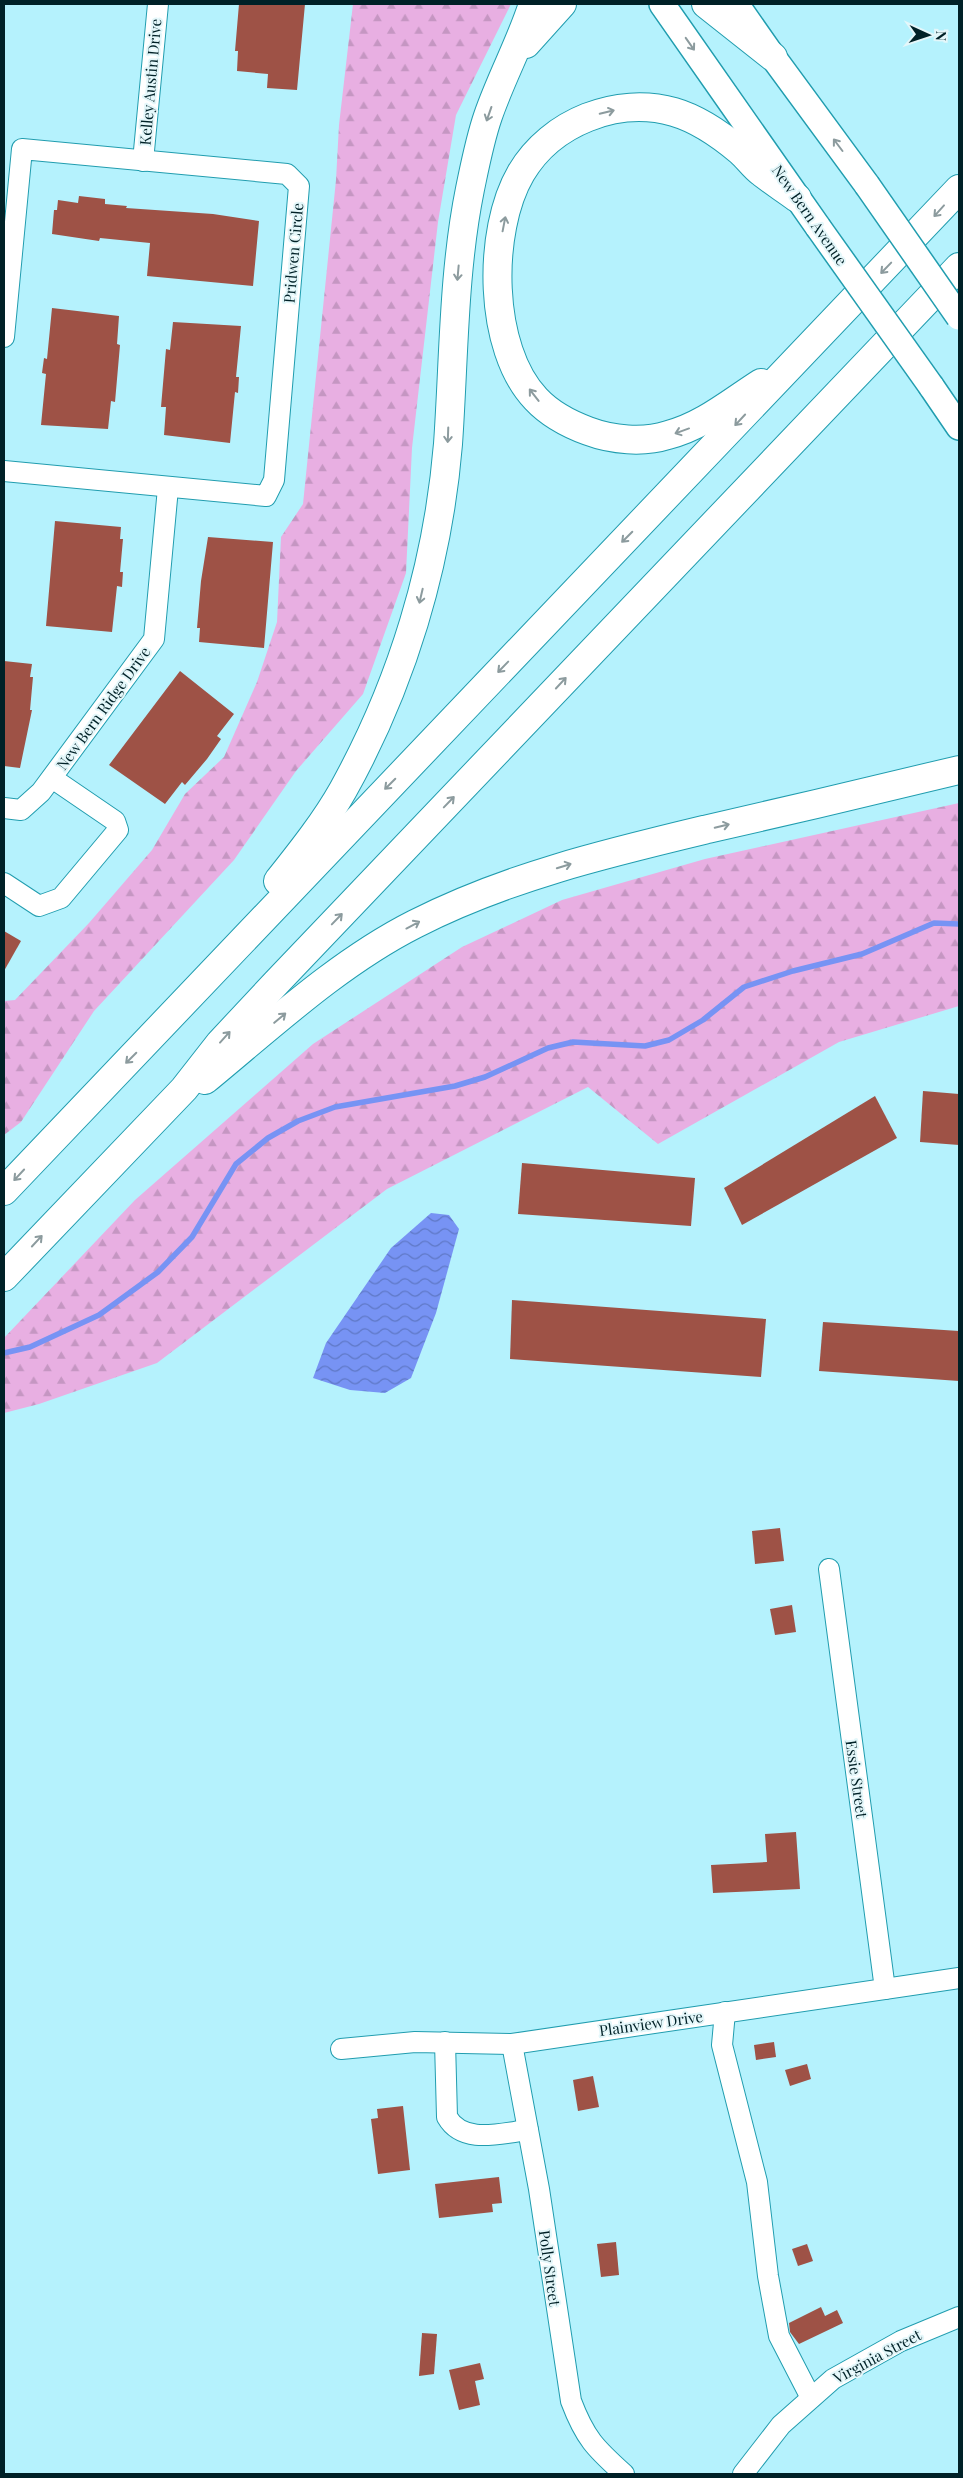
<svg xmlns="http://www.w3.org/2000/svg" width="963" height="2478" viewBox="0 0 963 2478" font-family="'Playfair Display',serif">
<style>
.forest{fill:url(#forest-firs)}
.water{fill:url(#water-waves)}
.lines{fill:none;stroke-linecap:round;stroke-linejoin:round}
.stream{stroke:#7793f4;stroke-width:5.5}
.building{fill:#9e5246}
.minor-casing{stroke:#219daf;stroke-width:22}
.major-casing{stroke:#219daf;stroke-width:28}
.highway-casing{stroke:#219daf;stroke-width:30}
.minor{stroke:#fff;stroke-width:20}
.major{stroke:#fff;stroke-width:25}
.highway{stroke:#fff;stroke-width:28}
.major-bridge-casing{stroke:#219daf;stroke-width:28;stroke-linecap:butt}
.major-bridge{stroke:#fff;stroke-width:25}
.oneway{stroke:#8c9b9e}
.labels{text-anchor:middle;dominant-baseline:central;stroke-width:4;stroke-linejoin:round;paint-order:stroke}
.street-label{font-size:15px;fill:#002127;stroke:#e4f7fa}
</style>
<defs>
<pattern id="forest-firs" width="22" height="20" patternUnits="userSpaceOnUse" patternTransform="scale(1.25)"><rect width="22" height="20" fill="#e8afe2"/><path d="M5 1l3.5 6h-7zM16 11l3.5 6h-7z" fill="#c596c2"/></pattern>
<pattern id="water-waves" width="16" height="10" patternUnits="userSpaceOnUse" patternTransform="scale(1.25)"><rect width="16" height="10" fill="#7793f4"/><path d="M0 5q4-4 8 0t8 0" fill="none" stroke="#5f78c6"/></pattern>
</defs>
<rect width="100%" height="100%" fill="#b5f2fd"/>
<!-- forest -->
<g class="forest">
<path d="M353,4H511L456,115L438,222L412,448L406,573L363,694L296,771L234,860L94,1011L21,1122L4,1135V1001L15,1000L89,923L152,850L185,794L224,757L257,682L277,622L281,537L303,504L336,180L339,125Z"/>
<path d="M959,803V1006L839,1042L658,1144L588,1087L387,1189L157,1363L39,1404L4,1413V1338L135,1200L313,1044L462,947L562,900L705,859Z"/>
</g>
<!-- water -->
<path class="water" d="M431,1213L449,1215L459,1229L436,1313L411,1378L385,1393L350,1390L313,1378L326,1343L391,1248Z"/>
<g class="lines">
<!-- stream -->
<path class="stream" d="M4,1353L30,1347L99,1315L158,1272L192,1237L236,1164L268,1138L298,1121L335,1107L455,1086L485,1077L548,1048L573,1042L645,1046L669,1040L703,1020L744,987L793,971L862,954L934,923L959,924"/>
</g>
<!-- building -->
<g class="building">
<path d="M239,4H305L297,90L267,88L268,74L237,71L238,51H235Z"/>
<path d="M79,196L105,199V204L127,206L126,208L213,214L259,221L253,286L147,276L150,243L100,238L99,241L52,234L54,210H57L58,200L78,203Z"/>
<path d="M52,308L119,316L117,344L120,345L115,402L111,401L108,429L41,425L46,374L42,373L44,358L47,359Z"/>
<path d="M173,322L241,326L236,377H239L238,393L235,392L230,443L164,435L166,407H161L166,349L170,350Z"/>
<path d="M55,521L121,527L120,539H123L120,572H123L122,587L117,586L112,632L46,626Z"/>
<path d="M208,537L273,542L264,648L199,642L200,628H197L201,581Z"/>
<path d="M4,661L32,664L30,677H33L30,710H32L20,768L4,766Z"/>
<path d="M180,671L234,714L217,736L221,739L207,759L185,785L182,782L165,804L109,765Z"/>
<path d="M4,931L21,941L4,971Z"/>
<path d="M923,1091L959,1094V1145L920,1142Z"/>
<path d="M875,1096L897,1138L742,1225L724,1188Z"/>
<path d="M522,1163L695,1178L691,1226L518,1214Z"/>
<path d="M512,1300L766,1319L761,1377L510,1359Z"/>
<path d="M823,1322L959,1331V1381L819,1371Z"/>
<path d="M780,1528L784,1561L755,1564L752,1531Z"/>
<path d="M792,1605L796,1632L775,1635L770,1609Z"/>
<path d="M796,1832L800,1889L713,1893L711,1865L767,1862L765,1834Z"/>
<path d="M774,2042L776,2057L756,2060L754,2045Z"/>
<path d="M807,2064L811,2079L790,2086L785,2070Z"/>
<path d="M593,2076L599,2107L578,2111L573,2080Z"/>
<path d="M403,2106L410,2170L378,2174L371,2119L378,2118L377,2109Z"/>
<path d="M499,2177L502,2203L492,2204L493,2212L439,2218L435,2184Z"/>
<path d="M616,2242L619,2275L601,2277L597,2244Z"/>
<path d="M807,2244L813,2261L798,2266L792,2249Z"/>
<path d="M821,2307L825,2316L837,2310L843,2323L799,2344L790,2332L789,2323Z"/>
<path d="M422,2333L437,2334L434,2374L419,2376Z"/>
<path d="M480,2363L484,2379L475,2381L480,2405L459,2410L449,2370Z"/>
</g>
<g class="lines">
<!-- minor casing -->
<g class="minor-casing">
<g id="minor">
<path d="M143,161L158,4"/>
<path d="M4,337L22,149L287,174L299,186L274,480L266,496L4,471"/>
<path d="M4,808L21,810L41,792L154,639L168,488"/>
<path d="M4,883L39,906L61,898L118,830L115,821L52,778"/>
<path d="M829,1569L885,1989"/>
<path d="M725,2012L722,2045L757,2182L768,2276L779,2336L811,2398"/>
<path d="M445,2042L447,2117C463,2145 501,2133 528,2130"/>
<path d="M512,2044L539,2189L571,2401C585,2438 595,2448 624,2474"/>
<path d="M341,2049L415,2042L512,2044L959,1978"/>
<path d="M743,2474L781,2425L833,2379L901,2341L959,2317"/>
</g>
</g>
<!-- major casing -->
<g class="major-casing">
<g id="major">
<path d="M662,4L818,227"/>
<path d="M736,4L773,57L867,185"/>
<path d="M931,386L959,427"/>
</g>
</g>
<!-- highway casing -->
<g class="highway-casing">
<g id="highway">
<path d="M706,4L773,57"/>
<path d="M526,44L562,4"/>
<path d="M761,383C731,402 703,426 668,435C643,443 612,440 588,431C569,424 550,414 536,399C488,349 487,231 521,173C551,122 617,96 674,112C698,119 721,135 740,151C748,158 753,166 761,172C772,181 785,189 797,198"/>
<path d="M278,881C301,852 325,822 343,790C402,684 438,565 448,444C454,359 453,273 470,189C475,165 480,139 488,116C501,78 521,42 533,4"/>
<path d="M205,1080C272,1025 338,963 415,924C507,877 608,853 708,829C792,810 875,790 959,770"/>
<path d="M4,1191L959,189"/>
<path d="M4,1277L184,1089L220,1043L276,983L959,267"/>
</g>
</g>
<!-- minor -->
<use href="#minor" class="minor"/>
<!-- major -->
<use href="#major" class="major"/>
<!-- highway -->
<use href="#highway" class="highway"/>
<!-- major-bridge casing -->
<g class="major-bridge-casing">
<g id="major-bridge">
<path d="M867,185L959,317"/>
<path d="M818,227L931,386"/>
</g>
</g>
<!-- major-bridge -->
<use href="#major-bridge" class="major-bridge"/>
</g>
<!-- one-way arrows -->
<defs><path id="oneway-shaft" d="M-6 0H5M1.5-3L5.5 0L1.5 3" fill="none" stroke-width="1.6" stroke-linecap="round" stroke-linejoin="round" transform="scale(1.25)"/></defs>
<g class="oneway">
<use href="#oneway-shaft" transform="translate(690 44) rotate(55)"/>
<use href="#oneway-shaft" transform="translate(607 112) rotate(-13)"/>
<use href="#oneway-shaft" transform="translate(489 114) rotate(109)"/>
<use href="#oneway-shaft" transform="translate(838 145) rotate(-127)"/>
<use href="#oneway-shaft" transform="translate(939 211) rotate(132)"/>
<use href="#oneway-shaft" transform="translate(504 224) rotate(-79)"/>
<use href="#oneway-shaft" transform="translate(886 268) rotate(134)"/>
<use href="#oneway-shaft" transform="translate(458 273) rotate(95)"/>
<use href="#oneway-shaft" transform="translate(534 395) rotate(-128)"/>
<use href="#oneway-shaft" transform="translate(740 420) rotate(133)"/>
<use href="#oneway-shaft" transform="translate(682 431) rotate(160)"/>
<use href="#oneway-shaft" transform="translate(448 435) rotate(92)"/>
<use href="#oneway-shaft" transform="translate(627 537) rotate(135)"/>
<use href="#oneway-shaft" transform="translate(421 596) rotate(103)"/>
<use href="#oneway-shaft" transform="translate(503 667) rotate(134)"/>
<use href="#oneway-shaft" transform="translate(561 683) rotate(-47)"/>
<use href="#oneway-shaft" transform="translate(390 784) rotate(135)"/>
<use href="#oneway-shaft" transform="translate(449 802) rotate(-46)"/>
<use href="#oneway-shaft" transform="translate(722 826) rotate(-13)"/>
<use href="#oneway-shaft" transform="translate(564 866) rotate(-17)"/>
<use href="#oneway-shaft" transform="translate(337 919) rotate(-46)"/>
<use href="#oneway-shaft" transform="translate(413 925) rotate(-28)"/>
<use href="#oneway-shaft" transform="translate(280 1018) rotate(-40)"/>
<use href="#oneway-shaft" transform="translate(225 1037) rotate(-48)"/>
<use href="#oneway-shaft" transform="translate(131 1058) rotate(135)"/>
<use href="#oneway-shaft" transform="translate(19 1175) rotate(133)"/>
<use href="#oneway-shaft" transform="translate(37 1241) rotate(-47)"/>
</g>
<g class="labels">
<!-- street labels -->
<g class="street-label">
<text transform="translate(150 82) rotate(-85)">Kelley Austin Drive</text>
<text transform="translate(810 215) rotate(55)">New Bern Avenue</text>
<text transform="translate(293 253) rotate(-85)">Pridwen Circle</text>
<text transform="translate(103 708) rotate(-54)">New Bern Ridge Drive</text>
<text transform="translate(857 1779) rotate(82)">Essie Street</text>
<text transform="translate(651 2023) rotate(-8)">Plainview Drive</text>
<text transform="translate(550 2268) rotate(82)">Polly Street</text>
<text transform="translate(877 2356) rotate(-28)">Virginia Street</text>
</g>
</g>
<!-- border -->
<rect width="963" height="2478" fill="none" stroke="#002127" stroke-width="10"/>
<!-- north arrow -->
<g transform="translate(928 35) rotate(93)" stroke="#e4f7fa" stroke-width="4" paint-order="stroke">
<path d="M0-4L9 19L0 12L-9 19Z" fill="#002127"/>
<text y="-8" font-size="14" font-weight="bold" text-anchor="middle" fill="#002127">N</text>
</g>
</svg>
